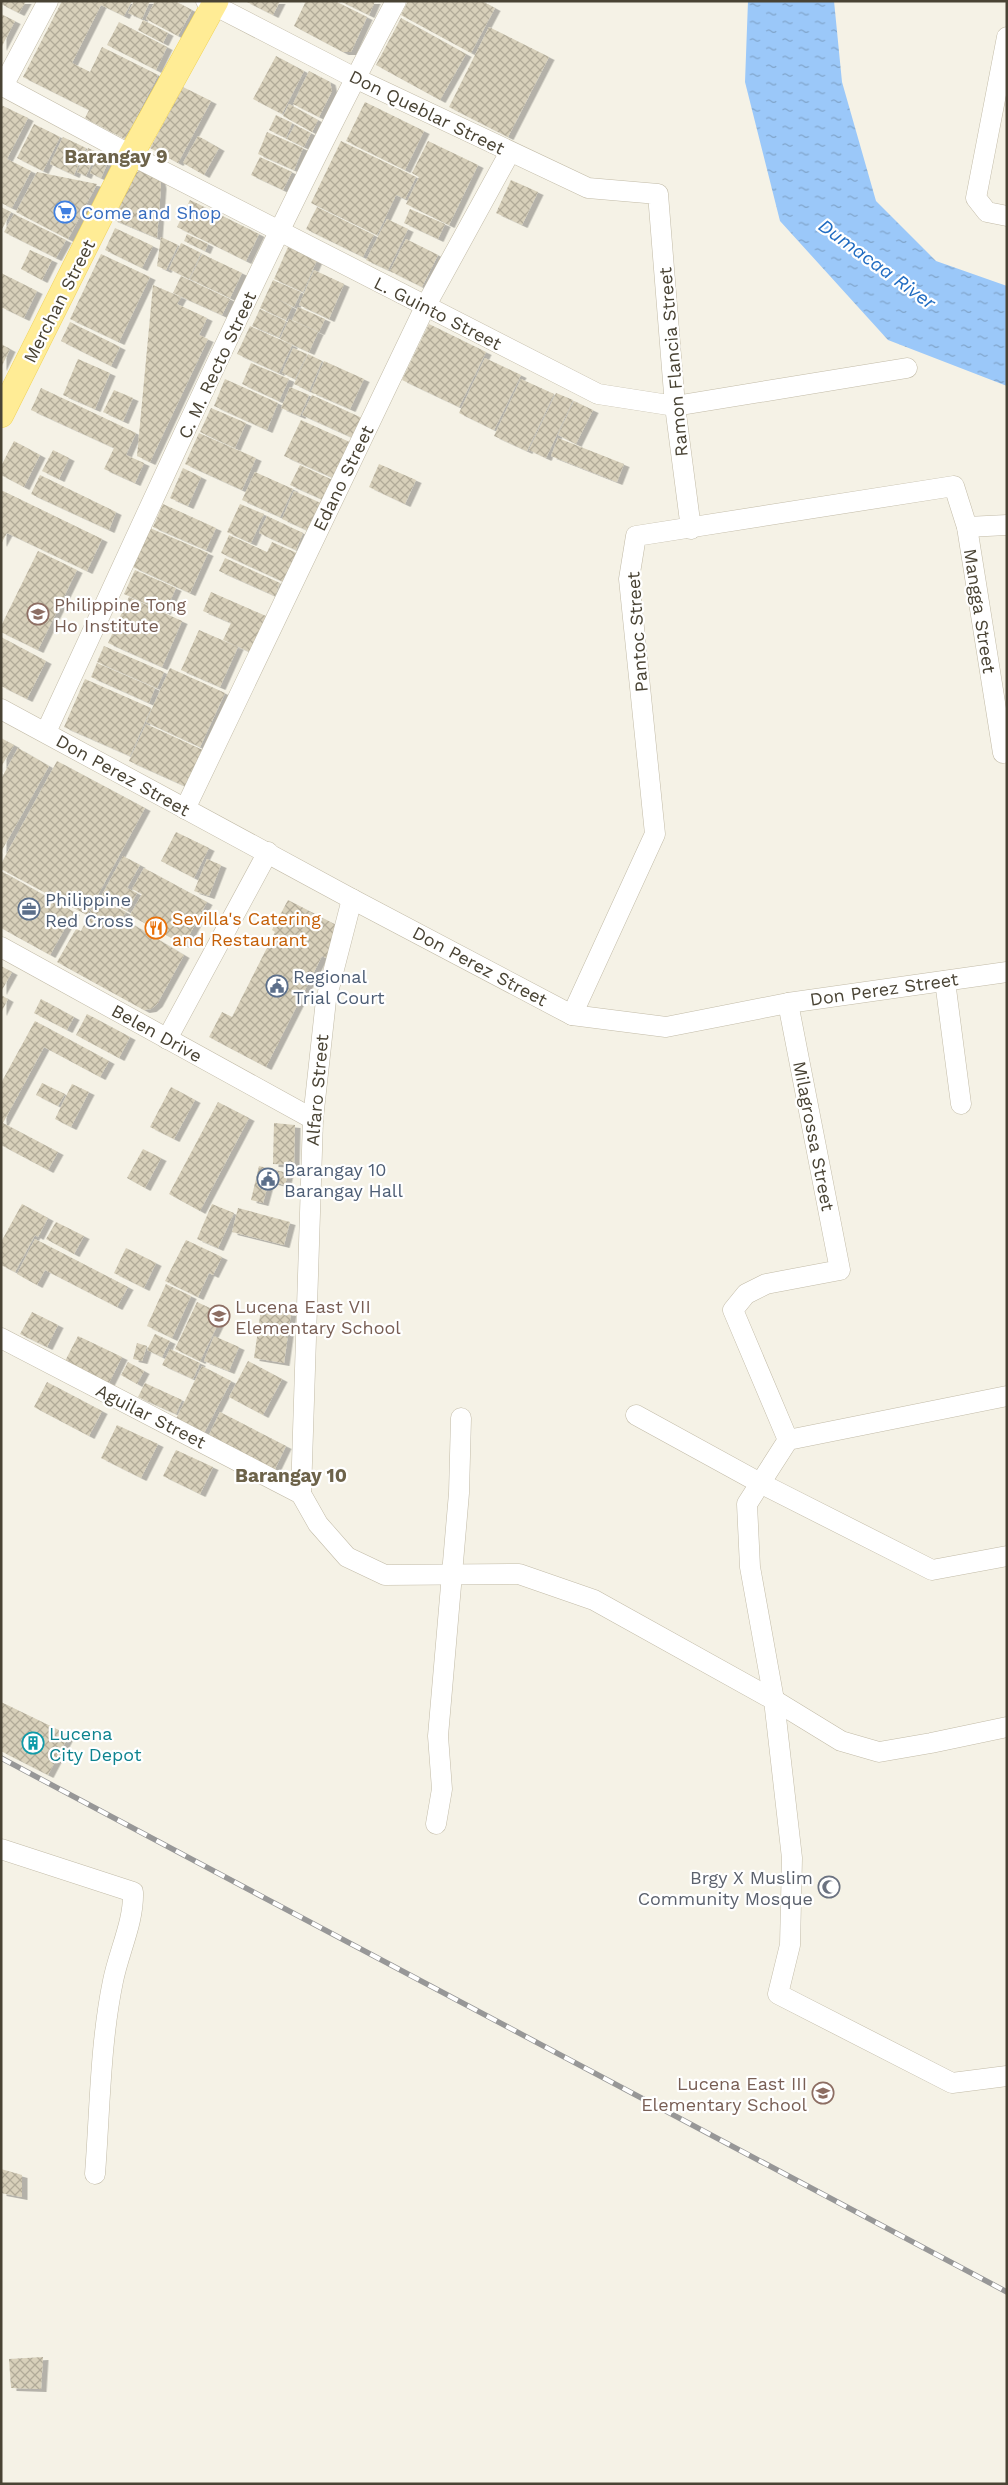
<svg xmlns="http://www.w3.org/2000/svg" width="1008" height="2485" viewBox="0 0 1008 2485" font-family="'Work Sans',sans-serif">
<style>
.water{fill:url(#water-ripples)}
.building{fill:url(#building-cross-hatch);filter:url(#shadow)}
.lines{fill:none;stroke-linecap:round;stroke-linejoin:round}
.minor-casing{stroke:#c2bba7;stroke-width:21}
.major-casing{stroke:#f2d457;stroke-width:26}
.minor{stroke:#fff;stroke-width:20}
.major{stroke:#ffec95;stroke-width:25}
.rail-casing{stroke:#979797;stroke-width:5.5}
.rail{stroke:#fff;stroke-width:4;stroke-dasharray:11;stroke-linecap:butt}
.labels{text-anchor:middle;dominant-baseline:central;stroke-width:4.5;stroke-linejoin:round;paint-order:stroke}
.street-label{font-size:18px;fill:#494334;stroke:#fff}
.shop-label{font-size:18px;fill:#366cbe;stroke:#fff;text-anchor:start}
.education-label{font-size:18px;fill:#785e54;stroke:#fff;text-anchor:start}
.service-label{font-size:18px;fill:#4e5e75;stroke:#fff;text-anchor:start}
.food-label{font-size:18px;fill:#c56008;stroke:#fff;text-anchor:start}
.culture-label{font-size:18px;fill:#0d838f;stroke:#fff;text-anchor:start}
.worship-label{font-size:18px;fill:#5b616d;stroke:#fff;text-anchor:end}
.neighbourhood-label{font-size:19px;font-weight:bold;fill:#6d634a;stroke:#fff}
.water-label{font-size:19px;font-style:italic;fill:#206cc2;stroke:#fff}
</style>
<defs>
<pattern id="water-ripples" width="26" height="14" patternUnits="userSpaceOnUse" patternTransform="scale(1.25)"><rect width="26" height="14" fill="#9bc8f9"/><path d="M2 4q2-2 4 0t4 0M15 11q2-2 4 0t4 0" fill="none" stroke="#80a4ca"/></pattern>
<pattern id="building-cross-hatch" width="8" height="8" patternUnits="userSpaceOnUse" patternTransform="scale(1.25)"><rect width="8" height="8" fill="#d8d0ba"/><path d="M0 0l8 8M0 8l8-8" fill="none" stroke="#b1aa98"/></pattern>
<filter id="shadow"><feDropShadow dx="5.5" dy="3" stdDeviation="0" flood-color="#0004"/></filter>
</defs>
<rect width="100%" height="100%" fill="#f5f2e6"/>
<!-- water -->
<path class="water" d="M748,1H834L842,82L876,201L936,261L1007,286V386L888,340L780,221L745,82Z"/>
<!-- building -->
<g class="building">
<path d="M1,1H26L19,13L1,4Z"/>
<path d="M62,1H132L124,16L101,5L72,63L90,72L102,47L158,75L125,139L85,118L89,110L23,77Z"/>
<path d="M134,1H150L142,19L128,13Z"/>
<path d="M155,1H175L192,10L178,36L146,19Z"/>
<path d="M245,1H280L273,15Z"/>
<path d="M306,1H335L367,17L351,52H343L294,26Z"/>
<path d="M340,1H375L369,15Z"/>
<path d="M408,1H482L495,8L471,53L401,15Z"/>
<path d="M1,14L15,21L1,48Z"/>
<path d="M401,18L466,54L440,100L376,65Z"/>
<path d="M143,20L168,33L163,43L138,30Z"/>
<path d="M119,22L167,47L156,70L107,45Z"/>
<path d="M489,27L549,57L508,137L449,107Z"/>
<path d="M276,56L304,71L282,114L253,99Z"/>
<path d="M309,71L330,82L332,91L319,117L293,104Z"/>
<path d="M183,87L211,101L178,163L150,148Z"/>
<path d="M365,102L424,131L405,170L346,141Z"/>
<path d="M289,104L318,120L312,132L283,116Z"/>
<path d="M1,105L28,118L7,159L31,171L12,208L1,203Z"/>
<path d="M276,115L292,123L286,138L269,130Z"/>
<path d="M34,124L60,137L43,171L17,158Z"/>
<path d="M295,125L311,133L304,147L287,139Z"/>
<path d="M267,132L303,148L294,170L258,154Z"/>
<path d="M198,136L219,148L204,175L183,163Z"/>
<path d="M63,137L86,148L74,175L50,164Z"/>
<path d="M341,141L416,177L405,199L396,195L377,235L311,203Z"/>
<path d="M428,141L478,165L449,225L406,204L419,177L412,173Z"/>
<path d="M88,148L97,152L86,176L77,172Z"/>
<path d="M99,155L109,160L101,178L90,173Z"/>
<path d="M260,157L292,172L283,190L251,175Z"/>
<path d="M141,170L160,180L161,186L157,238L112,219L132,175Z"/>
<path d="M37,172L97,184L68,239L16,212Z"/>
<path d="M511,180L538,192L522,225L496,213Z"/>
<path d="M190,200L259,234L246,261L177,227Z"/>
<path d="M1,207L11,212L1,231Z"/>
<path d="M317,207L374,235L363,257L306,229Z"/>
<path d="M410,209L445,224L438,239L404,223Z"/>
<path d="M14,214L66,240L56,258L4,232Z"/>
<path d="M387,219L408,229L388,270L366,260Z"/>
<path d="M115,228L153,246L142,268L105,250Z"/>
<path d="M187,234L208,244L205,251L184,241Z"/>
<path d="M161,237L178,245L166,270L157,266Z"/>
<path d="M406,239L438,255L422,287L390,271Z"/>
<path d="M181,243L201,253L189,279L169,269Z"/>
<path d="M288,247L317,260L303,292L274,279Z"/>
<path d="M30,250L52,260L42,280L21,269Z"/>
<path d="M101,254L150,277L119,342L70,319Z"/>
<path d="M202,254L242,273L230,298L190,279Z"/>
<path d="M314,270L344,284L329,319L299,305Z"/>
<path d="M1,273L37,291L24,318L1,307Z"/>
<path d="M181,276L230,299L222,315L173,293Z"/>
<path d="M273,280L301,292L294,307L275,298L292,307L286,320L260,308Z"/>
<path d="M153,285L181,297L177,304L207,318L199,335L208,339L150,462L137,456Z"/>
<path d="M298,307L325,319L319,332L292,320Z"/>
<path d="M260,309L286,321L279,337L252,326Z"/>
<path d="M289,319L318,332L309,352L280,339Z"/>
<path d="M70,322L120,347L111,366L61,341Z"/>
<path d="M429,324L486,352L459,407L402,380Z"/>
<path d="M250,326L292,345L279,373L237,354Z"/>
<path d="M1,344L10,349L1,368Z"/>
<path d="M293,348L307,354L295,379L282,373Z"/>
<path d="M308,354L322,361L309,391L294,384Z"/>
<path d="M485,358L521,375L494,430L459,413Z"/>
<path d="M78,359L110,373L95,409L63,395Z"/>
<path d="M324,361L364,379L350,409L311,392Z"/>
<path d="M251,363L289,379L279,401L242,384Z"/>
<path d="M225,379L278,403L267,430L214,406Z"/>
<path d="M521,379L554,394L527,451L494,436Z"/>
<path d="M290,387L309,395L300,416L281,408Z"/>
<path d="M41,388L136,433L126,455L144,463L135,483L104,469L114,448L31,410Z"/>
<path d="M114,390L133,398L123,421L103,412Z"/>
<path d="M556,393L573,400L546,458L529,450Z"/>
<path d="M312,395L362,418L353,438L302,415Z"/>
<path d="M574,401L593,410L576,444L558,435Z"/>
<path d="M211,408L246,423L235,448L200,432Z"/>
<path d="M301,420L354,444L338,480L284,456Z"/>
<path d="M199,433L256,458L242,490L185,464Z"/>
<path d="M558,438L624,464L617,482L551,456Z"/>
<path d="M14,441L40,455L24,487L1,475V466Z"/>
<path d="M53,450L69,458L59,479L42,471Z"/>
<path d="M379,464L416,480L405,504L369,487Z"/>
<path d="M300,465L337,482L328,502L290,485Z"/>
<path d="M183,468L201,477L188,506L170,498Z"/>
<path d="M255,472L293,489L280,517L242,500Z"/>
<path d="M40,475L116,512L109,530L31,494Z"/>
<path d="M1,490L102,539L87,571L7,533L1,544Z"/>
<path d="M294,491L323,504L311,532L282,519Z"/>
<path d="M163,504L216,528L206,550L153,527Z"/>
<path d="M240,504L264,514L251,543L227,532Z"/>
<path d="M267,516L303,533L296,550L259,533Z"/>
<path d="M150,528L208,553L190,593L133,567Z"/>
<path d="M229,535L267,552L272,542L299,554L286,583L221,553Z"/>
<path d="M38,551L77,570L38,650L1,632V626Z"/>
<path d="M225,558L280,583L275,596L219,571Z"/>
<path d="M135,570L176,588L165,612L124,594Z"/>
<path d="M211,592L266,616L250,652L223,640L231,623L203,611Z"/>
<path d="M129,597L182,621L162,667L108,643Z"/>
<path d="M199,630L238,647L220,687L181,670Z"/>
<path d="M1,637L46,661L27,699L1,686Z"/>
<path d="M104,646L164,672L157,688L97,662Z"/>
<path d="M97,663L155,688L149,703L91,677Z"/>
<path d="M170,668L225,693L200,747L146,722Z"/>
<path d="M85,679L151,708L130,756L64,727Z"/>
<path d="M146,724L205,751L189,788L129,761Z"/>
<path d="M1,738L14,745L1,767Z"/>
<path d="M18,748L49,766L1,852V779Z"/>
<path d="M57,761L145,808L87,915L1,869V864Z"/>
<path d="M176,832L209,848L194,878L161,861Z"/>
<path d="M123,856L140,865L127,888L137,893L127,911L101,897Z"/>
<path d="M207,859L221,865L209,896L194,891Z"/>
<path d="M144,868L207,902L184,945L130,915L142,894L132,889Z"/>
<path d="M1,871L74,912L50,955L1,928Z"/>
<path d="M98,898L126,912L122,918L184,955L157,1004L151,1009L144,1010L57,962L76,929L81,931Z"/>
<path d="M288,900L342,928L326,958L322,956L266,1067L209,1037L222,1012L232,1017L275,932L272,930Z"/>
<path d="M1,966L12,972L1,992Z"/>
<path d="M1,995L8,999L1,1013Z"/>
<path d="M41,999L74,1017L67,1030L34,1013Z"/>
<path d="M87,1014L130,1037L119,1058L76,1035Z"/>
<path d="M35,1021L109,1061L100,1077L44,1047L3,1123L58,1152L48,1170L1,1145V1083Z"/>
<path d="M42,1083L65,1094L58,1106L36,1095Z"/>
<path d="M72,1084L89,1092L71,1127L55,1119Z"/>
<path d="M171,1087L195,1100L174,1139L150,1127Z"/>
<path d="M218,1102L249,1118L200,1211L169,1194Z"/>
<path d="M274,1123L295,1125L294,1165L273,1164Z"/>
<path d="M143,1149L161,1158L145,1188L127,1178Z"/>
<path d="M259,1166L288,1173L285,1185L269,1181L263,1203L251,1200Z"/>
<path d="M22,1204L48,1218L38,1237L35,1235L15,1272L1,1265V1242Z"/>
<path d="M212,1204L234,1213L218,1248L197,1239Z"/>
<path d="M238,1208L290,1222L284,1245L232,1232Z"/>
<path d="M56,1222L84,1236L74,1254L46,1239Z"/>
<path d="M35,1239L128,1287L117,1307L45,1270L37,1285L17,1274Z"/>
<path d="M186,1240L222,1257L213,1275L209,1273L198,1297L165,1281Z"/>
<path d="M126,1248L156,1263L144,1288L114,1273Z"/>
<path d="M166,1284L191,1296L172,1338L147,1326Z"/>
<path d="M197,1302L223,1314L200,1361L175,1349Z"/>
<path d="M261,1309L291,1313L284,1363L254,1358Z"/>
<path d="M32,1312L58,1325L47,1347L20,1334Z"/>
<path d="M155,1334L170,1341L162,1357L147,1350Z"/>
<path d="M78,1336L122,1357L107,1387L63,1365Z"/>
<path d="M214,1336L239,1347L229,1371L204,1361Z"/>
<path d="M137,1343L147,1346L142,1361L133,1359Z"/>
<path d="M170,1349L200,1363L193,1379L162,1365Z"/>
<path d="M248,1361L282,1379L263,1415L229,1397Z"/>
<path d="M128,1362L144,1371L137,1384L121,1375Z"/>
<path d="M202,1366L231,1381L202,1437L174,1423Z"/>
<path d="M47,1382L102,1411L89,1436L34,1407Z"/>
<path d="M145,1383L182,1400L176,1414L138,1397Z"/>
<path d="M220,1412L286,1446L274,1471L208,1437Z"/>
<path d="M117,1425L158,1444L141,1478L101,1458Z"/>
<path d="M176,1450L213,1467L200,1494L163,1476Z"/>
<path d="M1,1702L69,1735L48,1775L1,1751Z"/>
<path d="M1,2169L22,2175V2197L1,2193Z"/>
<path d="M43,2357L41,2389L11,2388L9,2359Z"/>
</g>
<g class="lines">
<!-- minor casing -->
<g class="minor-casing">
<g id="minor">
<path d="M206,1L355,78L588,188L658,194L675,406L691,529"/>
<path d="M1007,37L976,198L987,212L1007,216"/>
<path d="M1,85L131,155L598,394L675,406L907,368"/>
<path d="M3,86L48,1"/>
<path d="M967,527L1007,525"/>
<path d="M1,709L352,899L572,1015L666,1027L788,1003L1007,972"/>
<path d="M46,732C160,487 269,239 396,1"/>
<path d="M185,809L425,307L510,152"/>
<path d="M1,947L313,1119"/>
<path d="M945,981L961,1104"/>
<path d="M572,1015L655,834L629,579L636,536L954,486L967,527L1003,753L1007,752"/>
<path d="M167,1039L268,852"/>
<path d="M1,1338L301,1494"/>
<path d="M1007,1396L788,1440L747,1504L750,1567L774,1700L792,1858L790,1945L778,1994L952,2083L1007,2076"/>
<path d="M636,1415L760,1483L932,1570L1007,1556"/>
<path d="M788,1440L733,1310L746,1294L766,1284L840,1270L788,1003"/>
<path d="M301,1494L318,1524L347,1557L385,1575L519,1574L594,1600L774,1700L841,1741L879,1752L931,1743L1007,1727"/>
<path d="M301,1494L313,1119L326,1000L352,899"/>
<path d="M436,1824L442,1789L438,1736L459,1493L461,1418"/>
<path d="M1,1849L133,1892C134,1922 119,1951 113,1981C100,2044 100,2110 95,2174"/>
</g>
</g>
<!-- major casing -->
<g class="major-casing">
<path id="major" d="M1,415L131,155L216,1"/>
</g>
<!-- minor -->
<use href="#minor" class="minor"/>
<!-- major -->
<use href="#major" class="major"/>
<!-- rail casing -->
<g class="rail-casing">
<path id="rail" d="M1,1758L1007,2292"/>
</g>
<!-- rail -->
<use href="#rail" class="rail"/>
</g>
<!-- icons -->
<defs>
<g id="supermarket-ring" transform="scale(1.125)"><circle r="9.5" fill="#fff" stroke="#3f7fe0" stroke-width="1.5"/><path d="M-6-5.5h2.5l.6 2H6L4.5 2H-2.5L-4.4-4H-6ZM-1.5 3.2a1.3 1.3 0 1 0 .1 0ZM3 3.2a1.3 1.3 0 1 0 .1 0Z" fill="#3f7fe0"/></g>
<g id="school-ring" transform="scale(1.125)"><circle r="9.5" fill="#fff" stroke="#8d6e63" stroke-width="1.5"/><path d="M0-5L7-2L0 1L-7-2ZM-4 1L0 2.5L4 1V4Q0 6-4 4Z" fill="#8d6e63"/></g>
<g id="office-ring" transform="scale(1.125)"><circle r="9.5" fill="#fff" stroke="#5c6f8a" stroke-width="1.5"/><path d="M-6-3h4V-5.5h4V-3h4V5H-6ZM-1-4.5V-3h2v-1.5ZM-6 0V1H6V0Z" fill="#5c6f8a"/></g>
<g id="restaurant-ring" transform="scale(1.125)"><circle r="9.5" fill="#fff" stroke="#e8710a" stroke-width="1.5"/><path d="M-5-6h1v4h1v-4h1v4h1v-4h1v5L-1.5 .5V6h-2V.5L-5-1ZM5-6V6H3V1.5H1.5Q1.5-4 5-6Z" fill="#e8710a"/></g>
<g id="civic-ring" transform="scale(1.125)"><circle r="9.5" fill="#fff" stroke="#5c6f8a" stroke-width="1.5"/><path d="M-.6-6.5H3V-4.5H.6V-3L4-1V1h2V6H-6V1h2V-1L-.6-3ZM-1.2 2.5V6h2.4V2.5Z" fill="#5c6f8a"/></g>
<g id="building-ring" transform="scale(1.125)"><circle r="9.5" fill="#fff" stroke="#0f9aa8" stroke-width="1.5"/><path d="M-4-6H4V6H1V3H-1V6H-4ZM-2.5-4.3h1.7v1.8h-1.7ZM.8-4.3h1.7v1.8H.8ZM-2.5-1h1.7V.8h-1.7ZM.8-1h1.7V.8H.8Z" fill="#0f9aa8"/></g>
<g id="mosque-ring" transform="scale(1.125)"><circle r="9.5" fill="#fff" stroke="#6b7280" stroke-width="1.5"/><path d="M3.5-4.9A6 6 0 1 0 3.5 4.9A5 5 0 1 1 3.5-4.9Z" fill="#6b7280"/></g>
</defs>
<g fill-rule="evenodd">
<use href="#supermarket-ring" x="65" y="212"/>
<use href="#school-ring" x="38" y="614"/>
<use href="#office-ring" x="29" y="909"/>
<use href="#restaurant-ring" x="156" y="928"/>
<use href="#civic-ring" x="277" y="986"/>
<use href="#civic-ring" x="268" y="1179"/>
<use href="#school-ring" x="219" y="1316"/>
<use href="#building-ring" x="33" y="1743"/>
<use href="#mosque-ring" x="829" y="1887"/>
<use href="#school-ring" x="823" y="2093"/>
</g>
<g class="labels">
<!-- street labels -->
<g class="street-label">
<text transform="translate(427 112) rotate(26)">Don Queblar Street</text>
<text transform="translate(59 301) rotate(-63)">Merchan Street</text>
<text transform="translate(438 313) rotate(27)">L. Guinto Street</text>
<text transform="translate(673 362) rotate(-95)">Ramon Flancia Street</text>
<text transform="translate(217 365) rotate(-65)">C. M. Recto Street</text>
<text transform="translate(343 478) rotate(-64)">Edano Street</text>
<text transform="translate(980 611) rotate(81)">Mangga Street</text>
<text transform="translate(637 632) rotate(-94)">Pantoc Street</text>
<text transform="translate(123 775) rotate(29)">Don Perez Street</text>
<text transform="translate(480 966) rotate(28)">Don Perez Street</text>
<text transform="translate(884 989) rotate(-8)">Don Perez Street</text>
<text transform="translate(157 1033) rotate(29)">Belen Drive</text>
<text transform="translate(317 1090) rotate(-85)">Alfaro Street</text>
<text transform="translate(814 1136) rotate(79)">Milagrossa Street</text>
<text transform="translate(151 1416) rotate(27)">Aguilar Street</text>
</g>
<!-- shop labels -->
<g class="shop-label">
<text x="81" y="212">Come and Shop</text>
</g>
<!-- education labels -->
<g class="education-label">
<text x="54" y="604">Philippine Tong<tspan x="54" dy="21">Ho Institute</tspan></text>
<text x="235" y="1306">Lucena East VII<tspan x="235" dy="21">Elementary School</tspan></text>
<text x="807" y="2083" text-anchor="end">Lucena East III<tspan x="807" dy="21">Elementary School</tspan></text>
</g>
<!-- service labels -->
<g class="service-label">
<text x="45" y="899">Philippine<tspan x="45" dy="21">Red Cross</tspan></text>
<text x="293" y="976">Regional<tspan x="293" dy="21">Trial Court</tspan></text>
<text x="284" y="1169">Barangay 10<tspan x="284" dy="21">Barangay Hall</tspan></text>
</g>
<!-- food labels -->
<g class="food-label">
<text x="172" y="918">Sevilla's Catering<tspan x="172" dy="21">and Restaurant</tspan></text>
</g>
<!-- culture labels -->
<g class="culture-label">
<text x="49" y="1733">Lucena<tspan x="49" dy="21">City Depot</tspan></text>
</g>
<!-- worship labels -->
<g class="worship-label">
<text x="813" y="1877">Brgy X Muslim<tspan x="813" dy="21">Community Mosque</tspan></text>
</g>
<!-- neighbourhood labels -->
<g class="neighbourhood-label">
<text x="116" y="156">Barangay 9</text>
<text x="291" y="1475">Barangay 10</text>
</g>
<!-- water labels -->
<g class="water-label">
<text transform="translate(877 264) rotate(36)">Dumacaa River</text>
</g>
</g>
<!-- border -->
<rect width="1008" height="2485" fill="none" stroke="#494334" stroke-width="5"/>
</svg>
